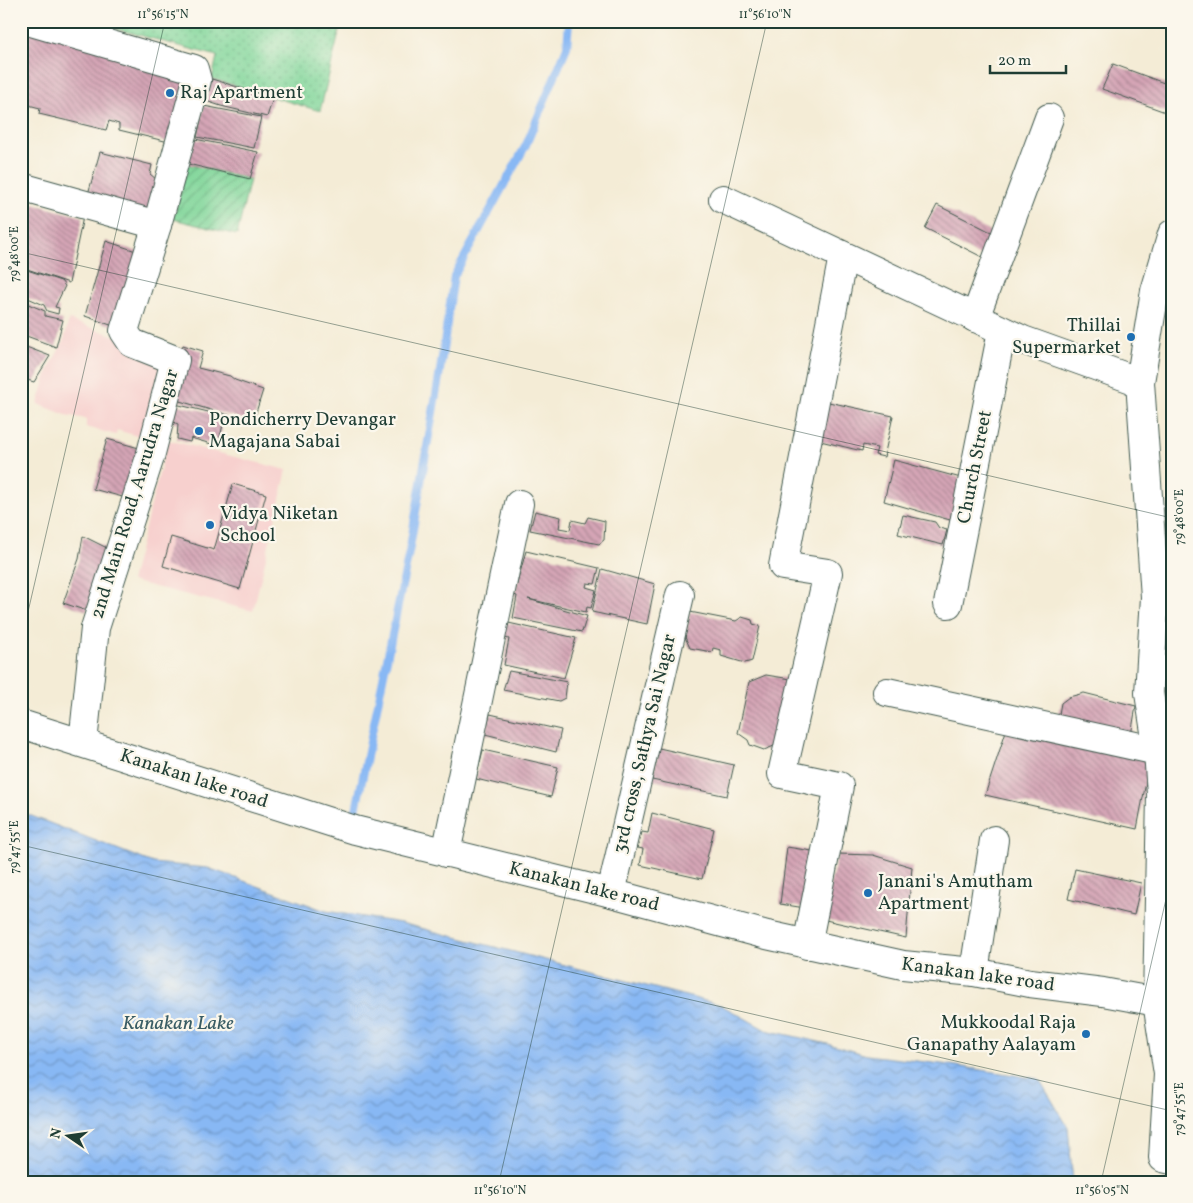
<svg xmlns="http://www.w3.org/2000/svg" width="1193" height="1203" viewBox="0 0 1193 1203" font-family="Vollkorn,serif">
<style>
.built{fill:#f7d0ce}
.grass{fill:url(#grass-dots);stroke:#508a67}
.garden{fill:url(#garden-furrows);stroke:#508a67}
.water{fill:url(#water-waves);stroke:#547a94}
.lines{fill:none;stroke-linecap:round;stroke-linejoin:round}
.stream{stroke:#88b8f4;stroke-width:8}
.building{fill:url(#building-back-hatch)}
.minor-casing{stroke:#3f574c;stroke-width:30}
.minor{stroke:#fff;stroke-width:28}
.ticks{fill:none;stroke:#1f3d34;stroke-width:1;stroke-opacity:0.45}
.poi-dot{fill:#1f6fb2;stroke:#fbf7ec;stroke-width:2}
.labels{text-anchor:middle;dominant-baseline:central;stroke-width:4.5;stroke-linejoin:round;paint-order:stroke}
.poi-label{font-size:19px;fill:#1f3d34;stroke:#fbf7ec;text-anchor:start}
.street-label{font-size:19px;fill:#1f3d34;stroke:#fbf7ec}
.water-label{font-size:20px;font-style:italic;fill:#395c64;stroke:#fbf7ec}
.neatline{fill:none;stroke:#1f3d34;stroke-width:2}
.ticks-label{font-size:12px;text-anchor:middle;fill:#1f3d34}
</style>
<defs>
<pattern id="grass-dots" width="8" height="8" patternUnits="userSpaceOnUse" patternTransform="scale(1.25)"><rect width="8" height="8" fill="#80d69a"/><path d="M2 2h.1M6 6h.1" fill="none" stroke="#68af7e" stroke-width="1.8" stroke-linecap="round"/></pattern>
<pattern id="garden-furrows" width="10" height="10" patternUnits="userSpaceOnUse" patternTransform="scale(1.25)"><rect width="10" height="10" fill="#80d69a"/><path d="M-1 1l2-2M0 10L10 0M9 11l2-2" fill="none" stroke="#68af7e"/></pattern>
<pattern id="water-waves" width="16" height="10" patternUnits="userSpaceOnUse" patternTransform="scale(1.25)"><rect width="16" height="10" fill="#88b8f4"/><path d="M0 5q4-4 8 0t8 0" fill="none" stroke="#6f97c6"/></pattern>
<pattern id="building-back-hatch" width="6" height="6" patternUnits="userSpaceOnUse" patternTransform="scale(1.25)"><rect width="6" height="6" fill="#d5a5b6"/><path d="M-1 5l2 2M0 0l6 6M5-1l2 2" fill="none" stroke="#ac8895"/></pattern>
</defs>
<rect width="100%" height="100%" fill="#fbf7ec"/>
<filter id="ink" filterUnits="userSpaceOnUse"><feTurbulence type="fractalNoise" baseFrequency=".02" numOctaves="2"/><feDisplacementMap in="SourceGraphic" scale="10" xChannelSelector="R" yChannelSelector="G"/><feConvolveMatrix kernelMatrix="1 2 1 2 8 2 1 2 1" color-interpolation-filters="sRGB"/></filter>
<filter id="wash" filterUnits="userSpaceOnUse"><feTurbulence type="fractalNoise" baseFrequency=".0096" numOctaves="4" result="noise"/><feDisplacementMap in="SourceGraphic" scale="20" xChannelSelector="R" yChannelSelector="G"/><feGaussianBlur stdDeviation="1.12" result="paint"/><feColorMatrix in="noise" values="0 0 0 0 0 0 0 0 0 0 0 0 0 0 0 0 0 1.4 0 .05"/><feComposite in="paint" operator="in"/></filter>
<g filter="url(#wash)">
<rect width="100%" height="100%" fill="#f4ecd6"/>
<!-- built -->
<g class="built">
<path d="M69,320L124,339L170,364L147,439L117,430L116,435L86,427V419L66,415L38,404L48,371L64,340Z"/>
<path d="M168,440L287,470L253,611L131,581Z"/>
</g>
<!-- grass -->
<path class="grass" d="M87,21H342L320,111L212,79L217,56Z"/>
<!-- garden -->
<path class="garden" d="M188,164L250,179L237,235L173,219Z"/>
<!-- water -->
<path class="water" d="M21,812L153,863L208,868L326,911L401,923L721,1005L766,1030L828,1044L867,1055L950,1065L1039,1079L1068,1127L1073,1182H21Z"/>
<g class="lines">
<!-- stream -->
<path class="stream" d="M355,815L410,547L439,377L454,276L526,145L567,47L569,21"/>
</g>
<g id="blocks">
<!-- building -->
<g class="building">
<path d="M26,28L192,76L173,143L119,130V124L109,121L106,130L39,114L40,108L21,103V44Z"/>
<path d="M1113,64L1172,86V104L1168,113L1102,89Z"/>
<path d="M212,79L273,98L267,117L221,106L206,101Z"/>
<path d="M204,106L261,117L254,148L197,137Z"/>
<path d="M195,139L258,152L250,179L188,164Z"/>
<path d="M100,152L152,165L150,174L156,179L151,213L88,194Z"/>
<path d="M21,201L83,217L69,283L21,267Z"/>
<path d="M937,205L997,235L986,259L925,228Z"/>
<path d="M106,241L142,253L119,328L85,316Z"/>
<path d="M21,268L61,281L65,286L55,307L59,308L58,314L47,311L44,305L21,295Z"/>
<path d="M21,301L45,311V316L63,320L56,347L21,334Z"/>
<path d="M21,345L50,356L34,382L21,378Z"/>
<path d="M183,345L203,351L198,368L230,376L235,380L263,390L253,422L169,398Z"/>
<path d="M824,401L893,416L884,457L875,455L877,448L863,445L862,451L816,440Z"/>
<path d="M175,404L225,416L218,446L191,438L190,442L177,439L178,424L171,421Z"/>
<path d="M107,439L146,450L130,499L93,489Z"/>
<path d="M894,460L961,478L950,520L884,501Z"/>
<path d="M233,484L266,494L240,589L163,566L171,537L214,550Z"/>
<path d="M535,511L561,517L559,528L570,530L572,520L585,523L588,517L605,521L604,540L599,544L530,530Z"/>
<path d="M903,515L935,522L939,528L947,530L943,545L898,534Z"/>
<path d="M83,536L111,550L87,611L63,603L79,559Z"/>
<path d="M526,551L599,568L595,584L587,583L586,587L596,590L591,608L587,607L586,612L528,599L587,616L582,632L513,618L517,596L514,595Z"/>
<path d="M602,569L655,584L647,624L592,612Z"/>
<path d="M690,612L736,621L742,617L752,620L753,624L760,626L752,661L745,663L721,656V650L713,648L712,652L690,648L685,637Z"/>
<path d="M504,622L576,638L564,678L504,665L509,639L501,637Z"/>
<path d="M509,671L567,682L565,698L559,701L503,690Z"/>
<path d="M766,675L791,679L779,744L764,750L750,745L748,740L738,733L749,682Z"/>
<path d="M1084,693L1136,706L1130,741L1064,722L1059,714L1061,703L1069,697Z"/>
<path d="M490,714L561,730L556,752L485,734Z"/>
<path d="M1006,731L1150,761L1137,829L985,795Z"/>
<path d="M659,748L734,765L727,796L652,780Z"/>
<path d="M483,750L558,767L551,797L476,779Z"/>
<path d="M652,813L714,829L702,879L640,865L643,849L638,848L642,832L648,833Z"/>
<path d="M787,847L812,851L805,908L780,904Z"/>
<path d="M838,854L873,855L912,867L906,938L821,919Z"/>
<path d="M1075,869L1141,883L1134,915L1068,899Z"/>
</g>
</g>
</g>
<g filter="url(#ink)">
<use href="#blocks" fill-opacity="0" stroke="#3f574c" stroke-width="1"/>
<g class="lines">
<!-- minor casing -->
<g class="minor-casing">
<g id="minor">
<path d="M28,21L194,69L197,80L157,225L124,331L132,343L175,360L150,457L95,628L83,743"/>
<path d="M21,187L157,225"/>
<path d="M723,199L1023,340L1140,382"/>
<path d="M1172,234L1155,291L1140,382L1155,597L1149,693L1158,751L1161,794L1157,1002L1168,1074L1163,1158L1172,1160"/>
<path d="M975,318L1049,118"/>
<path d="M948,604L1002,331"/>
<path d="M887,692L1158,751"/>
<path d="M21,724L355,830L611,893L767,935L903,965L974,972L1030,983L1103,992L1157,1002"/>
<path d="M446,853L519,504"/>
<path d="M611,893L680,595"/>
<path d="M807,945L839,786L782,774L828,573L783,566L843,256"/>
<path d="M974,972L994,840"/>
</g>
</g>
<!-- minor -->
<use href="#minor" class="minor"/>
</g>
</g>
<!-- ticks -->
<path class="ticks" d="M21,252L1172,518M21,642L165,21M21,845L1172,1111M499,1182L767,21M1101,1182L1172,873"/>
<!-- markers -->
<g class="poi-dot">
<circle cx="170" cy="93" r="5"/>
<circle cx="1131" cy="337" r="5"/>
<circle cx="199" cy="431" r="5"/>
<circle cx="210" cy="525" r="5"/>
<circle cx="868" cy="893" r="5"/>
<circle cx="1086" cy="1034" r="5"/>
</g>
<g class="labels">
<!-- poi labels -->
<g class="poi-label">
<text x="180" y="93">Raj Apartment</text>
<text x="1121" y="326" text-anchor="end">Thillai<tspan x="1121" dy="22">Supermarket</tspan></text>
<text x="209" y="420">Pondicherry Devangar<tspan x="209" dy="22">Magajana Sabai</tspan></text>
<text x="220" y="514">Vidya Niketan<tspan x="220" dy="22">School</tspan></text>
<text x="878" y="882">Janani's Amutham<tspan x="878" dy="22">Apartment</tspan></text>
<text x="1076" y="1023" text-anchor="end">Mukkoodal Raja<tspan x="1076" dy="22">Ganapathy Aalayam</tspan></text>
</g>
<!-- street labels -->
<g class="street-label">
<text transform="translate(975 467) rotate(-79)">Church Street</text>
<text transform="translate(135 494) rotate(-73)">2nd Main Road, Aarudra Nagar</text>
<text transform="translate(645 744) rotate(-77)">3rd cross, Sathya Sai Nagar</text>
<text transform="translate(194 779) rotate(18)">Kanakan lake road</text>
<text transform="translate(584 887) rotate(14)">Kanakan lake road</text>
<text transform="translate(978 975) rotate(8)">Kanakan lake road</text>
</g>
<!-- water labels -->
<g class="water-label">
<text x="178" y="1024">Kanakan Lake</text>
</g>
</g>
<!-- margin -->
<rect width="1193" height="1203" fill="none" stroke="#fbf7ec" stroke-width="55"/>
<!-- north arrow -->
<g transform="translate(68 1136) rotate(283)" stroke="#fbf7ec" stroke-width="4" paint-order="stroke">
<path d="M0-4L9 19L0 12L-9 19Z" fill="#1f3d34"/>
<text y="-8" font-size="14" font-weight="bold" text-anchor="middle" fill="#1f3d34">N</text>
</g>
<!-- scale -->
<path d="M990 65v8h76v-8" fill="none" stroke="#1f3d34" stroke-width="2.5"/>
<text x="998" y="65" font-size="15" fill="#1f3d34" stroke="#fbf7ec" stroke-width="4" paint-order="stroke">20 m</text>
<rect x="28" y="28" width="1138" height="1148" class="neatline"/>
<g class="ticks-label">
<text x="163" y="18">11°56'15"N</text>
<text x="765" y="18">11°56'10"N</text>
<text transform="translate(14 254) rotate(-90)" y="4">79°48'00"E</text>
<text transform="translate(1179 517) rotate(-90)" y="4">79°48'00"E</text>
<text transform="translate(14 847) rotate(-90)" y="4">79°47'55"E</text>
<text transform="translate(1179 1109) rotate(-90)" y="4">79°47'55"E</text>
<text x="500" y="1194">11°56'10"N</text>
<text x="1102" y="1194">11°56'05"N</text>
</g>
</svg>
